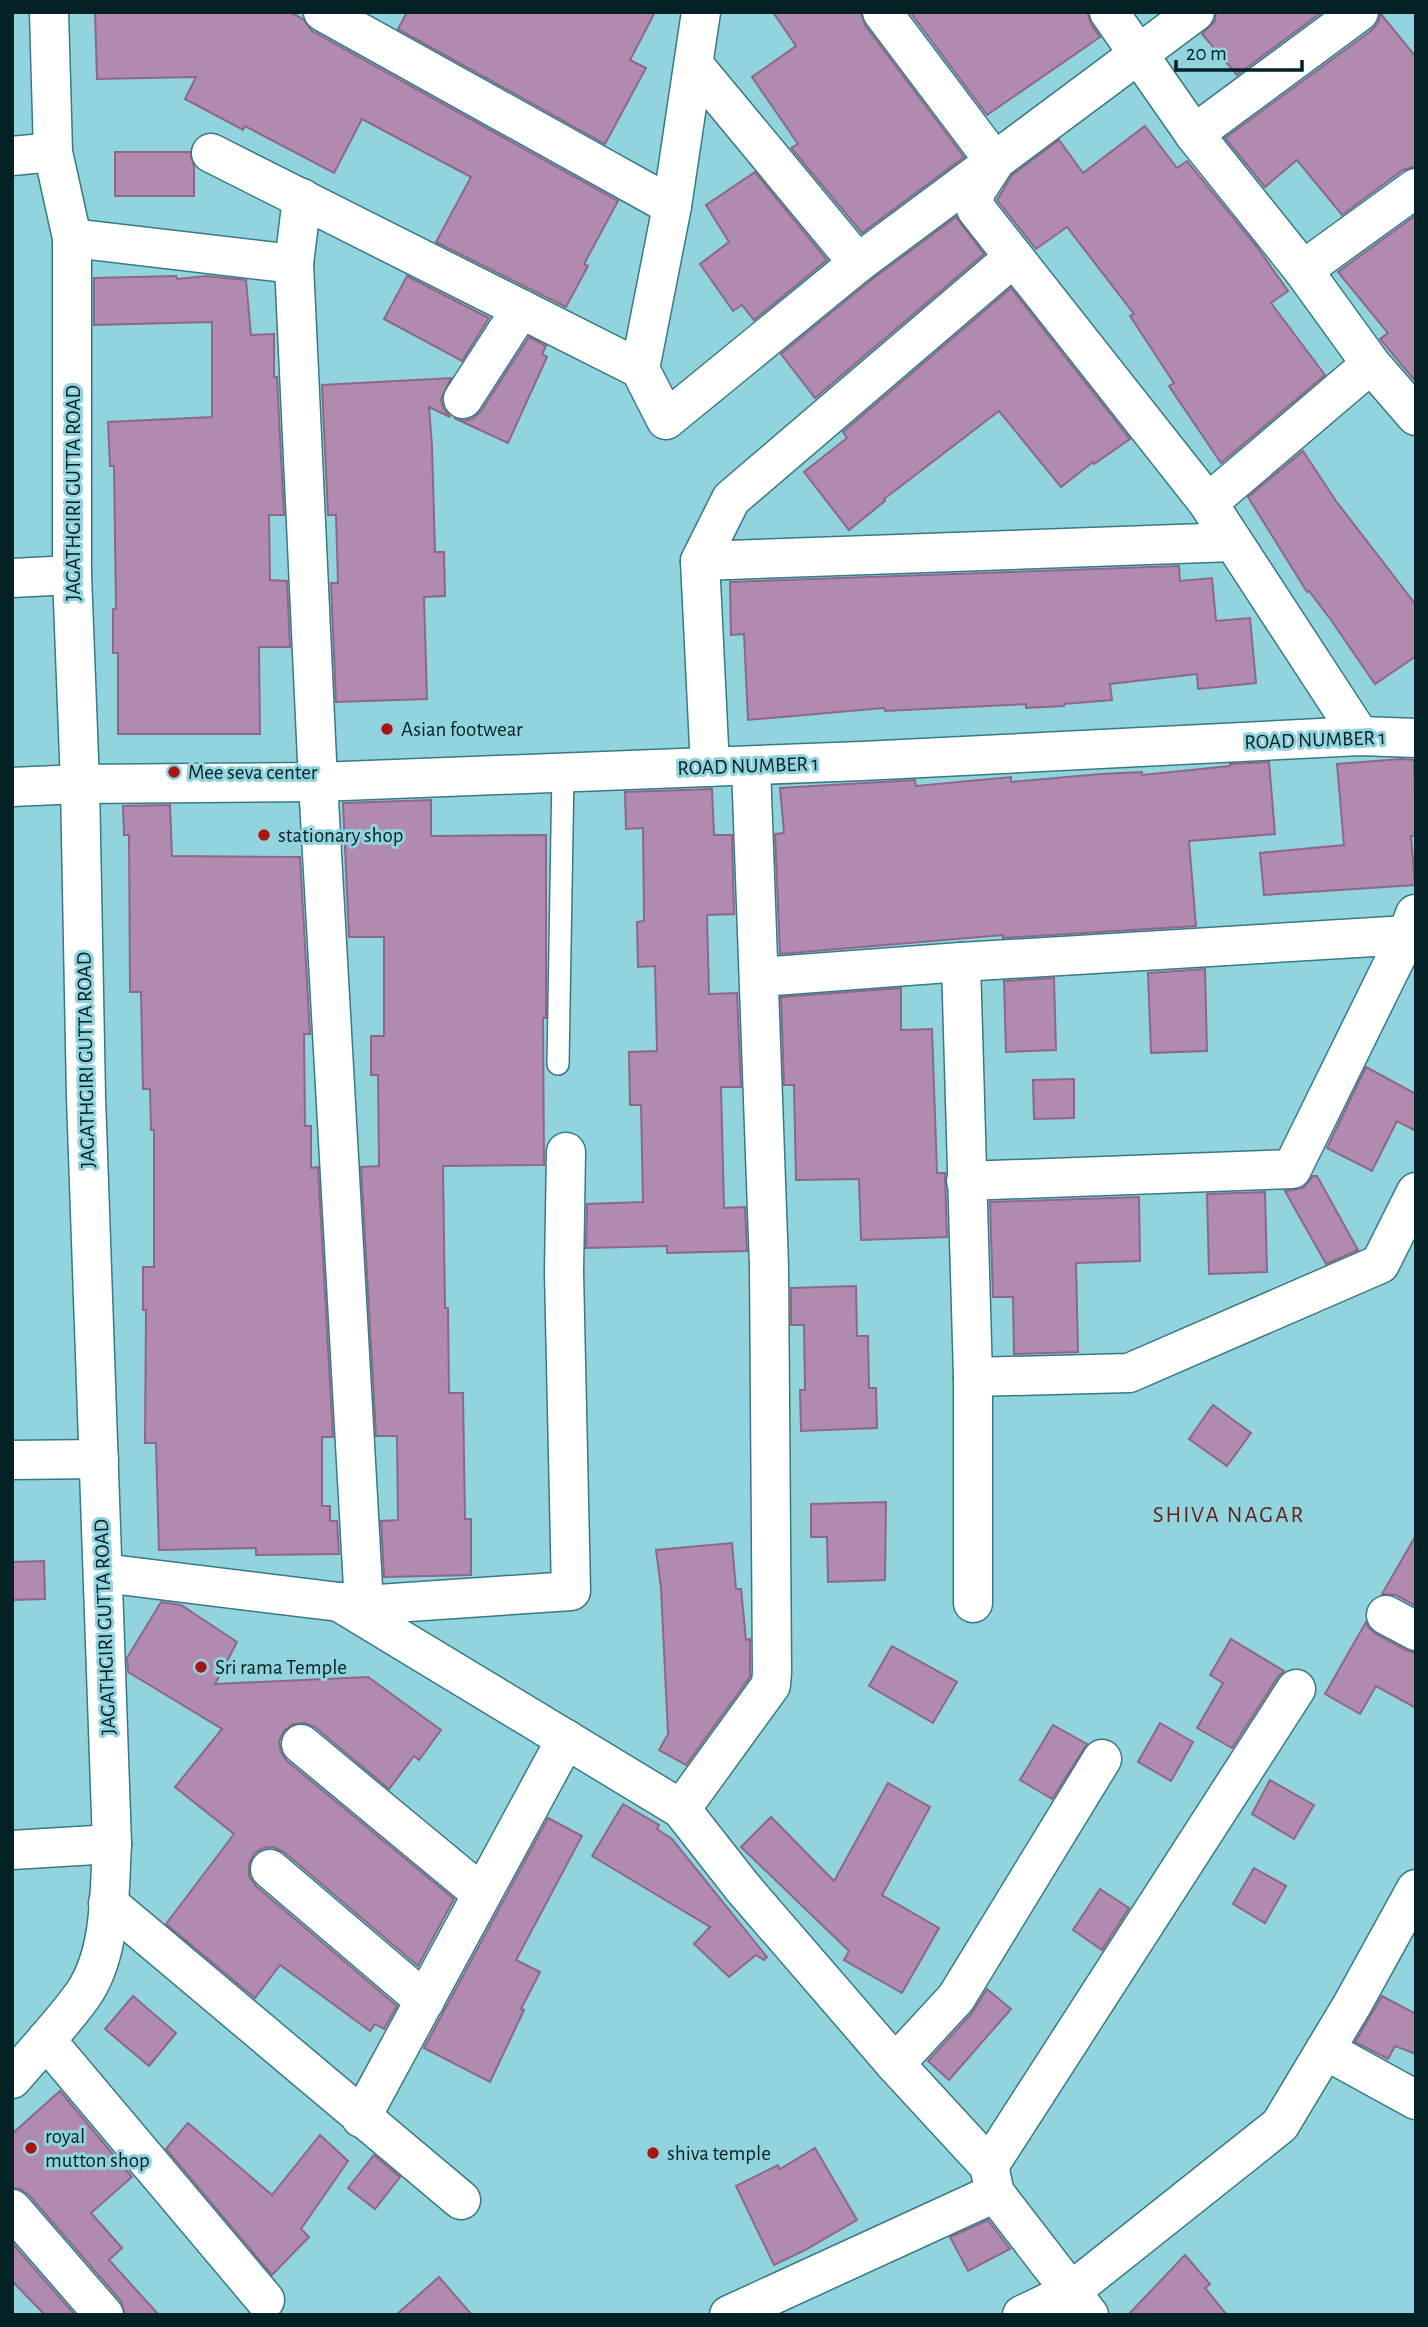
<svg xmlns="http://www.w3.org/2000/svg" width="1428" height="2327" viewBox="0 0 1428 2327" font-family="'Alegreya Sans',sans-serif">
<style>
.building{fill:#b18aaf;stroke:#8c678a;stroke-width:2}
.lines{fill:none;stroke-linecap:round;stroke-linejoin:round}
.service-casing{stroke:#377a84;stroke-width:24}
.minor-casing{stroke:#377a84;stroke-width:41}
.tertiary-casing{stroke:#377a84;stroke-width:41}
.service{stroke:#fff;stroke-width:21}
.minor{stroke:#fff;stroke-width:38}
.tertiary{stroke:#fff;stroke-width:38}
.poi-dot{fill:#a91514;stroke:#91d4de;stroke-width:2.5}
.labels{text-anchor:middle;dominant-baseline:central;stroke-width:6;stroke-linejoin:round;paint-order:stroke}
.street-label{font-size:21px;fill:#042125;stroke:#91d4de}
.poi-label{font-size:21px;fill:#042125;stroke:#91d4de;text-anchor:start}
.neighbourhood-label{font-size:23px;letter-spacing:2px;fill:#631f19;stroke:#91d4de}
</style>
<rect width="100%" height="100%" fill="#91d4de"/>
<!-- building -->
<g class="building">
<path d="M95,12H290L303,19L312,31L618,201L584,264L588,266L566,307L436,242L471,177L362,119L334,173L245,126L243,130L185,99L196,77L97,79Z"/>
<path d="M407,12H655L630,60L646,68L605,144L398,29Z"/>
<path d="M773,12H861L865,25L964,157L862,233L791,148L798,144L752,77L796,46Z"/>
<path d="M910,12H1087L1091,24L1100,37L987,115Z"/>
<path d="M1216,12H1322L1237,75L1202,34L1215,21Z"/>
<path d="M1380,13L1416,57V166L1403,170L1342,215L1297,160L1265,187L1225,138L1372,30L1379,21Z"/>
<path d="M1145,126L1177,168L1187,161L1257,247L1288,291L1271,303L1325,375L1221,463L1169,386L1174,383L1130,316L1134,314L1067,227L1036,249L997,200L1012,175L1059,140L1083,173Z"/>
<path d="M115,152H190L194,167V196H115Z"/>
<path d="M755,172L827,260L754,320L742,305L733,311L700,264L729,242L706,205Z"/>
<path d="M1416,215V382L1380,339L1388,333L1338,272Z"/>
<path d="M956,217L984,254L815,398L781,354L871,280Z"/>
<path d="M176,276L177,279L206,276L246,280L251,335L274,334V377H277L284,515H269L270,580L287,581L290,647H259L260,734H118V653H113V609H116L114,466H110L108,422L212,417V322L94,325V278Z"/>
<path d="M407,276L489,318L462,361L384,319Z"/>
<path d="M1011,288L1130,439L1094,464L1093,462L1061,487L999,411L884,499L885,501L849,530L804,472L847,438L843,432Z"/>
<path d="M529,337L546,346L542,354L547,357L508,443L454,418L463,421L472,419L481,411Z"/>
<path d="M451,378L441,399L443,408L450,417L429,407L432,446L435,552H444L445,596L424,597L427,699L336,702L331,583H338L336,515H328L322,385Z"/>
<path d="M1303,451L1336,501L1416,605V656L1375,684L1331,620L1309,591L1307,592L1248,497Z"/>
<path d="M1179,566L1180,581L1212,578L1216,621L1250,618L1256,683L1198,689L1197,674L1110,684L1112,700L1064,704V706L1026,708V704L885,711L884,708L748,720L744,634L731,635L730,582Z"/>
<path d="M1401,759L1414,760L1416,836H1411L1415,885L1264,895L1260,853L1344,845L1337,764Z"/>
<path d="M1269,762L1275,834L1189,841L1196,926L1003,938V935L780,954L775,834L784,833L780,788L915,780L916,786L1011,777V782L1101,774L1142,772V775L1230,766V764Z"/>
<path d="M712,789L714,835H732L734,914L707,915L709,994L737,993L741,1087H721L724,1208L745,1207L747,1251L667,1253V1246L586,1248L587,1204L643,1202L641,1105H630L629,1052L657,1051L655,966L638,967L637,922L644,921L643,828L626,829L625,792Z"/>
<path d="M431,800V836L546,835V1018H543L544,1165L443,1166L445,1308H448L449,1393H463L465,1519H471V1575L384,1577L381,1521L398,1520L397,1436H376L361,1167L379,1166L378,1075H371V1036H384V937H349L343,803Z"/>
<path d="M170,805L172,856L300,857L310,1034H304L305,1126H311V1168L318,1167L333,1437H322V1506H330V1521H337L339,1554L256,1555V1548L159,1550L156,1443H145L146,1310H143V1267H154V1130H151L150,1089H143L141,992H130L129,835H124L123,806Z"/>
<path d="M1205,969L1207,1051L1151,1053L1148,973Z"/>
<path d="M1054,978L1056,1050L1006,1052L1004,981Z"/>
<path d="M901,988V1030L932,1029L937,1173H945L947,1237L861,1240L859,1179L796,1180L794,1085H784L781,997Z"/>
<path d="M1366,1067L1416,1094V1131L1397,1121L1372,1171L1327,1148Z"/>
<path d="M1074,1079V1118L1034,1119L1033,1080Z"/>
<path d="M1313,1176H1317L1358,1250L1326,1264L1285,1191L1303,1188Z"/>
<path d="M1265,1192L1267,1272L1209,1274L1207,1194Z"/>
<path d="M1139,1197L1140,1261L1076,1263L1078,1352L1014,1354L1013,1297H993L990,1202Z"/>
<path d="M856,1286L857,1336H868L869,1388H876L877,1428L801,1431L800,1390H805L804,1325H791V1288Z"/>
<path d="M1213,1405L1251,1433L1227,1466L1189,1439Z"/>
<path d="M886,1502L885,1580L828,1582L827,1537H811V1504Z"/>
<path d="M1416,1535V1606L1396,1595L1382,1594Z"/>
<path d="M732,1543L736,1589H741L746,1640L750,1639V1677L686,1765L659,1750L668,1734L661,1588L656,1550Z"/>
<path d="M44,1561L45,1599L12,1600V1562Z"/>
<path d="M161,1602L181,1605L237,1642L215,1684L368,1677L441,1730L419,1760L414,1756L389,1789L315,1727L305,1723L293,1724L284,1731L279,1741L281,1752L287,1761L454,1899L418,1966L284,1852L273,1847L263,1848L254,1854L249,1864V1876L256,1886L397,2006L384,2029L375,2024L370,2031L280,1965L255,1998L166,1924L234,1834L175,1787L222,1729L128,1672L127,1658Z"/>
<path d="M1366,1622L1368,1627L1376,1634L1406,1650L1416,1653V1708L1376,1686L1360,1714L1325,1694Z"/>
<path d="M1231,1639L1284,1671L1278,1677L1232,1748L1197,1728L1223,1683L1210,1675Z"/>
<path d="M892,1646L957,1682L933,1723L869,1686Z"/>
<path d="M1160,1723L1193,1742L1171,1781L1138,1762Z"/>
<path d="M1053,1725L1087,1744L1052,1799L1020,1780Z"/>
<path d="M1270,1780L1314,1805L1294,1839L1252,1814Z"/>
<path d="M888,1783L930,1807L882,1895L939,1928L902,1993L844,1960L849,1951L741,1847L771,1817L834,1881Z"/>
<path d="M623,1804L659,1825L657,1829L672,1839L767,1957L764,1960L756,1955L729,1977L694,1944L710,1927L592,1856Z"/>
<path d="M548,1818L582,1836L516,1960L540,1972L521,2009L524,2010L490,2082L424,2048Z"/>
<path d="M1254,1868L1286,1886L1265,1923L1233,1904Z"/>
<path d="M1100,1889L1129,1908L1102,1950L1073,1930Z"/>
<path d="M987,1989L1011,2009L949,2080L928,2061L972,2013Z"/>
<path d="M133,1996L176,2033L149,2066L105,2029Z"/>
<path d="M1382,1996L1416,2014V2054L1395,2046L1388,2059L1355,2042Z"/>
<path d="M60,2091L132,2177L91,2213L122,2248L109,2260L159,2315H125L121,2301L29,2195L20,2189L12,2188V2134Z"/>
<path d="M188,2123L272,2195L320,2135L348,2161L301,2229L309,2237L272,2275L166,2149Z"/>
<path d="M815,2148L857,2220L805,2250L774,2265L736,2186L778,2165L780,2169Z"/>
<path d="M374,2155L400,2177L375,2209L348,2188Z"/>
<path d="M988,2220L1010,2249L968,2271L950,2237Z"/>
<path d="M12,2243L75,2315H45L12,2281Z"/>
<path d="M1185,2255L1210,2284L1205,2288L1227,2315H1128Z"/>
<path d="M439,2277L472,2315H396Z"/>
</g>
<g class="lines">
<!-- service casing -->
<g class="service-casing">
<path id="service" d="M558,1064L563,772"/>
</g>
<!-- minor casing -->
<g class="minor-casing">
<g id="minor">
<path d="M323,12L672,206"/>
<path d="M882,12L995,162L974,194L976,209L1208,503L1360,736"/>
<path d="M1109,12L1194,134L1303,270L1371,364L1416,416"/>
<path d="M694,65L858,263"/>
<path d="M1194,134L1359,12"/>
<path d="M211,153L640,369L666,420L858,263L1195,12"/>
<path d="M12,156L53,152"/>
<path d="M302,198L294,264L318,782L364,1605"/>
<path d="M72,238L294,264"/>
<path d="M1303,270L1416,188"/>
<path d="M640,369L672,206L701,12"/>
<path d="M463,399L521,309"/>
<path d="M1208,503L1371,364"/>
<path d="M700,561L1233,542"/>
<path d="M12,578L72,575"/>
<path d="M710,767L700,561L731,499L1014,257"/>
<path d="M12,787L80,784"/>
<path d="M961,962L973,1377V1603"/>
<path d="M760,977L961,962L1407,935"/>
<path d="M966,1181L1292,1169L1407,935L1415,914"/>
<path d="M973,1377L1129,1373L1380,1264L1416,1192"/>
<path d="M12,1460L99,1459"/>
<path d="M103,1573L339,1602L681,1809L743,1888L895,2064L989,2166L995,2193L1089,2315"/>
<path d="M341,1602L364,1605L571,1591L564,1272L566,1152"/>
<path d="M1386,1615L1416,1631"/>
<path d="M301,1744L482,1894"/>
<path d="M681,1809L771,1685L772,1672L769,1266L751,766"/>
<path d="M12,1850L112,1844"/>
<path d="M270,1869L425,2001"/>
<path d="M108,1903L461,2200"/>
<path d="M46,2040L265,2300"/>
<path d="M1325,2050L1416,2100"/>
<path d="M895,2064L956,1998L1102,1759"/>
<path d="M361,2118L566,1739"/>
<path d="M989,2166L1296,1689"/>
<path d="M12,2209L104,2315"/>
<path d="M729,2315L995,2193"/>
<path d="M1022,2315L1070,2292L1280,2125L1352,2005L1416,1889"/>
</g>
</g>
<!-- tertiary casing -->
<g class="tertiary-casing">
<g id="tertiary">
<path d="M80,784L318,782L862,761L1360,736L1416,738"/>
<path d="M12,2079C35,2052 61,2025 82,1996C112,1954 109,1893 112,1844L86,1097L80,784L72,575V238L53,152L49,12"/>
</g>
</g>
<!-- service -->
<use href="#service" class="service"/>
<!-- minor -->
<use href="#minor" class="minor"/>
<!-- tertiary -->
<use href="#tertiary" class="tertiary"/>
</g>
<!-- markers -->
<g class="poi-dot">
<circle cx="387" cy="729" r="7"/>
<circle cx="174" cy="772" r="7"/>
<circle cx="264" cy="835" r="7"/>
<circle cx="201" cy="1667" r="7"/>
<circle cx="31" cy="2148" r="7"/>
<circle cx="653" cy="2153" r="7"/>
</g>
<g class="labels">
<!-- street labels -->
<g class="street-label">
<text transform="translate(73 493) rotate(-90)">JAGATHGIRI GUTTA ROAD</text>
<text transform="translate(1315 740) rotate(-2)">ROAD NUMBER 1</text>
<text transform="translate(748 766) rotate(-2)">ROAD NUMBER 1</text>
<text transform="translate(86 1060) rotate(-91)">JAGATHGIRI GUTTA ROAD</text>
<text transform="translate(105 1627) rotate(-92)">JAGATHGIRI GUTTA ROAD</text>
</g>
<!-- poi labels -->
<g class="poi-label">
<text x="401" y="729">Asian footwear</text>
<text x="188" y="772">Mee seva center</text>
<text x="278" y="835">stationary shop</text>
<text x="215" y="1667">Sri rama Temple</text>
<text x="45" y="2136">royal<tspan x="45" dy="24">mutton shop</tspan></text>
<text x="667" y="2153">shiva temple</text>
</g>
<!-- neighbourhood labels -->
<g class="neighbourhood-label">
<text x="1229" y="1515">SHIVA NAGAR</text>
</g>
</g>
<!-- border -->
<rect width="1428" height="2327" fill="none" stroke="#042125" stroke-width="28"/>
<!-- scale -->
<path d="M1176 60v10h126v-10" fill="none" stroke="#042125" stroke-width="3.5"/>
<text x="1186" y="60" font-size="21" fill="#042125" stroke="#91d4de" stroke-width="5" paint-order="stroke">20 m</text>
</svg>
